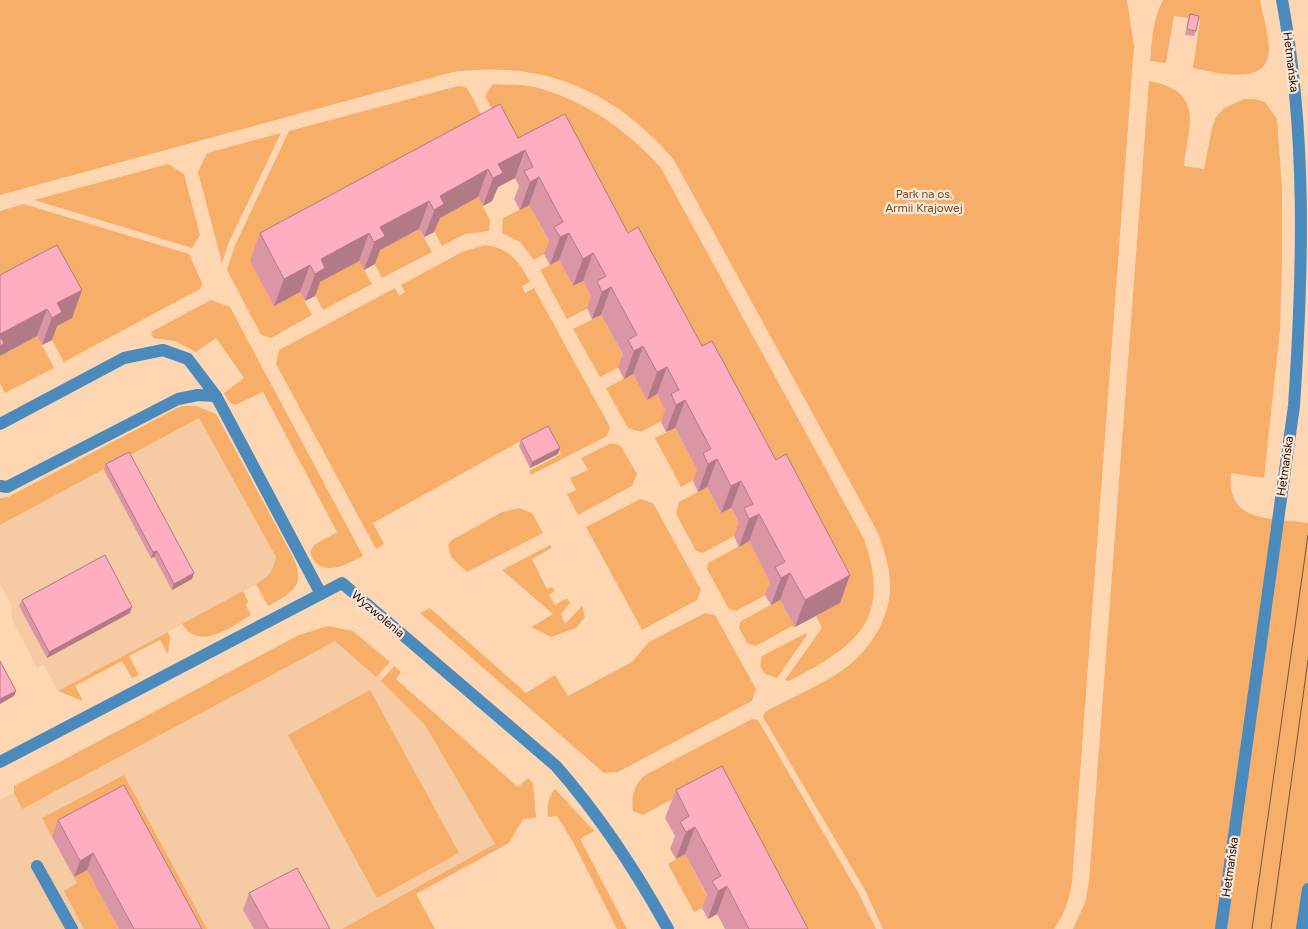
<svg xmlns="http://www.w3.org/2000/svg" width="1308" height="929" viewBox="0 0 1308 929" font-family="Figtree,sans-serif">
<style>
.built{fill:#f6caa2}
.green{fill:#f6ae69}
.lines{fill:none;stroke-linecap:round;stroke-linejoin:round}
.minor{stroke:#4a8abc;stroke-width:12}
.tram{stroke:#715743;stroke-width:1}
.wall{fill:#db96a6}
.shaded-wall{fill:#b27a87}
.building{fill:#ffaec1;stroke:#b27a87}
.labels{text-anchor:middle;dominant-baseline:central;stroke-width:4.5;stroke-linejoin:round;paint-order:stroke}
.street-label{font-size:12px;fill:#1b0a00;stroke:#fce8d6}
.park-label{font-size:12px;fill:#744c24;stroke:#fce8d6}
</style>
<rect width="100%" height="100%" fill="#fed6b2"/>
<!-- built -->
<g class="built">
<path d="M199,418L276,557L273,570L266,579L58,691L44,665L37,668L12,619L11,604L0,584V525Z"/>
<path d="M327,628L526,800L509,843L416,894L435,929H0V800Z"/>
</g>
<!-- green -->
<g class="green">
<path d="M0,0H1127L1134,46L1072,882C1069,900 1065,914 1054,929H883L865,890L763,717L765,712C790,698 819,686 843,670C870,651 892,616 890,582C889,565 884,549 878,533L674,160C615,91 544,60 453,72L0,195Z"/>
<path d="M1163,0H1260C1263,16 1269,34 1269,50C1268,88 1214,72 1193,68L1200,20L1174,16L1166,63L1150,61C1152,40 1153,19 1163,0Z"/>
<path d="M1149,81C1206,92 1188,125 1184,166L1204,169L1212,128L1216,117L1224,108L1244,99H1255L1265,102L1277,119L1282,189V260L1280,330L1264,478L1231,473C1226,524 1270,517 1308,523V929H1073L1085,903L1089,882Z"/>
<path d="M493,84C509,85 526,84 542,89C589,103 629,132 661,168L864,539C893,622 855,646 789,681L785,680L822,628L816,616L840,603L519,160L485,96Z"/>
<path d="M458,86L466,87L470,93L490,132L300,292L312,315L271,338L261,335L227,270L235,245L289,131Z"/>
<path d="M281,133L229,242L222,263L198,172L207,153Z"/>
<path d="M168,164L184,174L200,235L192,248L34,200Z"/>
<path d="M478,197L490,220L489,231L465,234L442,246L430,223Z"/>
<path d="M24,204L189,254L202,283L200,289L64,362L47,331L0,298V211Z"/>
<path d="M529,205L553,249L534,260L520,242L502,233L503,218Z"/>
<path d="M419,229L432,252L382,278L370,255Z"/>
<path d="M485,245C509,248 519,261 530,282L522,286L525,293L534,288L610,427L607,436L531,475L529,471L561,454L546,427L373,523L384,544L376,549L276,364L279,350L395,288L399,296L405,292L401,285L462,252Z"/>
<path d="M559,260L573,286L583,281L596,304L567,319L540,270Z"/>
<path d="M359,261L372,284L323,310L311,287Z"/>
<path d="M211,300L230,307L363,556C346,565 319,580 310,552L314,545L337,532L263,392L235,405L229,402L224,393L244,378L216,338L196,352L175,341L153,338L151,332Z"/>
<path d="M601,315L627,363L600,377L573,329Z"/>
<path d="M37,336L54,368L5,393L0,383V356Z"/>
<path d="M633,374L647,399L657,394L669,417L641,432L628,428L606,388Z"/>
<path d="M181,406H196L216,414L294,559C306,587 290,594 268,606L256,584C269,577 273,571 276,557L199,418L0,525V498L8,497Z"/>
<path d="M675,428L701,476L681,487L655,438Z"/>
<path d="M611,443L620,445L637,474L632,486L578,515L567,494L576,490L570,478L588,470L581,458Z"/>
<path d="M707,487L721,513L731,508L743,531L703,553L696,551L676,514L679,502Z"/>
<path d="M640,499L653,503L701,590L697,600L642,630L586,527Z"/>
<path d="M519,508L532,513L543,533L467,572L451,557L448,545L452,540L502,512Z"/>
<path d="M749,541L775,590L736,611L729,609L707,569L708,563Z"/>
<path d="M550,545L552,548L532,559L547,589L552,587L555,591L549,595L555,605L567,598L570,603L561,614L565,624L582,606L585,617L576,628L551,637L531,627L553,614L502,570Z"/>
<path d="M243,591L248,601L246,606L251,615C230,627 200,652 182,624Z"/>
<path d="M780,600L795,627H790L756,646L747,643L739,628L741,621Z"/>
<path d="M430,608L526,693L555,675L568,696L632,662L649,642L705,613L715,615L756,689L752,701L618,772L604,773L420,613Z"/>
<path d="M328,626L353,631L390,662L376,677L335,641L22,809L14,793V786L299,635Z"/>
<path d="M168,632L170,638L168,654L160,640L129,656L139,675L132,678L122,661L75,686L83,701L58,691Z"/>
<path d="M806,633L807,635L777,678L765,674L760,666L762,656Z"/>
<path d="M394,666L401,672L396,679L518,787L528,778L533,783L536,818L523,819L509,843L416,894L435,929H342L495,844L425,725L381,681Z"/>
<path d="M370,690L459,853L377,898L288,735Z"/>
<path d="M752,719L758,720L859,894L876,929H784L682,794L643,815L633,811C631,796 634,785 645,775Z"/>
<path d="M124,775L207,929H187L118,802L52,837L42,818Z"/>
<path d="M555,789L594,831L580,839L627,929H617L573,842L557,816L548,817C547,805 548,798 555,789Z"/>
<path d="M685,854L711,904L694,912L668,864Z"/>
<path d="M87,870L119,929H84L64,891L77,883L74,877Z"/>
</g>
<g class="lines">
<!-- minor -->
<g class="minor">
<path d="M0,424L124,358L163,350L188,359L216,396L321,594"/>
<path d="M0,486L7,487L178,399L198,395L216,396"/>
<path d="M0,762L342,583L556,766C600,816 636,871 668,929"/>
<path d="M37,866L72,929"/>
<path d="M1221,929L1294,406C1303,270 1307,134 1282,0"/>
<path d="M1302,929L1308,889"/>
</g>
<!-- tram -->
<g class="tram">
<path d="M1252,929L1308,535"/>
<path d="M1271,929L1308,660"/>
</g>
</g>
<!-- wall -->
<g class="wall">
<path d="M1190,14L1196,31L1194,36L1185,35L1188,20Z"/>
<path d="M518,138L628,233L850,575L840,603L795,627L780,600L771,605L765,595L770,582L749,541L739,547L734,536L739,523L731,508L721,513L707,487L698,492L693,481L697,469L675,428L666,432L661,422L665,410L657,394L647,400L633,374L624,379L618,367L623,355L601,315L592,319L587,308L591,296L583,281L573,286L559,260L550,265L544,254L549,241L529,205L520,210L514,199L519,186L515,178L498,187L492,201L483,206L478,197L440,218L434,232L424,237L419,229L380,250L375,264L364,270L359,261L320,282L315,296L305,301L300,292L274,306L250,261L260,233Z"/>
<path d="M0,275L82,290L72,318L57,326L52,340L42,345L37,336L0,356Z"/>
<path d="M521,440L558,454L530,468L519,446Z"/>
<path d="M106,464L192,579L172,590L154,557L151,558L104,470Z"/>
<path d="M22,600L130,613L47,658L19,606Z"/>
<path d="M676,790L808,929H725L717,914L708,919L702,908L707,895L685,854L676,859L670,849L675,836L665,818Z"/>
<path d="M58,820L202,929H119L87,870L74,877L52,837Z"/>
<path d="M249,893L330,929H254L243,910Z"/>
</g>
<!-- shaded-wall -->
<g class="shaded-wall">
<path d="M525,150L515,178L498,187L492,201L483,206L498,164Z"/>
<path d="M488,169L478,197L440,218L434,232L424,237L440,196Z"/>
<path d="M539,177L529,205L520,210L530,182Z"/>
<path d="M429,201L419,229L380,250L375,264L364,270L380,227Z"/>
<path d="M369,233L359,261L320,282L315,296L305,301L321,259Z"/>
<path d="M569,233L559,260L550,265L560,237Z"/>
<path d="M593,253L583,281L573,286L583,259Z"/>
<path d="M310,265L300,292L274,306L284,279Z"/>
<path d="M611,287L601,315L592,319L602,292Z"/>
<path d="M82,290L72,318L57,326L52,340L42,345L57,303Z"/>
<path d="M47,309L37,336L0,356V334Z"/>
<path d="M643,346L633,374L624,379L634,351Z"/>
<path d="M667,367L657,394L647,400L657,372Z"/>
<path d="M685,400L675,428L666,432L676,405Z"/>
<path d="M560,448L558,454L530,468L532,462Z"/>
<path d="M717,459L707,487L698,492L708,464Z"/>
<path d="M741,481L731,508L721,513L731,486Z"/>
<path d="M759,514L749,541L739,547L749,519Z"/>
<path d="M157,551L154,557L151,558L153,552Z"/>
<path d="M194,573L192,579L172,590L174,584Z"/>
<path d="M790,573L780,600L771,605L781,578Z"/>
<path d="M850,575L840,603L795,627L805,600Z"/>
<path d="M132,607L130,613L47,658L49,652Z"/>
<path d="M16,691L14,696L0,704V699Z"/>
<path d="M695,827L685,854L676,859L686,832Z"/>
<path d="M93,853L87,870L74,877L80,861Z"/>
<path d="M727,886L717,914L708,919L718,891Z"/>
</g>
<!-- building -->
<g class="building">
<path d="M1190,14L1199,16L1196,31L1187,29Z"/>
<path d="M500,104L518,138L565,114L628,233L638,227L702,346L712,341L776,460L786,454L850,575L805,600L790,573L781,578L775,567L785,562L759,514L749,519L744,508L753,504L741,481L731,486L717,459L708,464L703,453L711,449L685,400L676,405L671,394L679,390L667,367L657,372L643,346L634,351L628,340L637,335L611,287L602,292L597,281L606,276L593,253L583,259L569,233L560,237L554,227L563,222L539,177L530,182L524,171L533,167L525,150L498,164L503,173L493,178L488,169L440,196L444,204L434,210L429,201L380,227L385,236L374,242L369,233L321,259L325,268L315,274L310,265L284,279L260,233Z"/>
<path d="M57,245L82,290L57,303L62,312L52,318L47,309L0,334V275Z"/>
<path d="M0,337L4,343L0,346Z"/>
<path d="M548,426L560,448L532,462L521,440Z"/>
<path d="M129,452L194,573L174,584L157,551L153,552L106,464Z"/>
<path d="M105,555L132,607L49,652L22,600Z"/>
<path d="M0,661L16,691L0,699Z"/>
<path d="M722,766L808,929H749L727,886L718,891L712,881L721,876L695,827L686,832L680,822L689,816L676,790Z"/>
<path d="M124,785L202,929H134L93,853L80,861L58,820Z"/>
<path d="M297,868L330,929H269L249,893Z"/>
</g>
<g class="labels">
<!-- street labels -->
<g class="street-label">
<text transform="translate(1291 62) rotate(83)">Hetmańska</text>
<text transform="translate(1285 466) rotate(-82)">Hetmańska</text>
<text transform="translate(378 614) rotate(40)">Wyzwolenia</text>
<text transform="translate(1230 867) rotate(-82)">Hetmańska</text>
</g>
<!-- park labels -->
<g class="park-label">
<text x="924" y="194">Park na os.<tspan x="924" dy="14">Armii Krajowej</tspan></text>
</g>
</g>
</svg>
